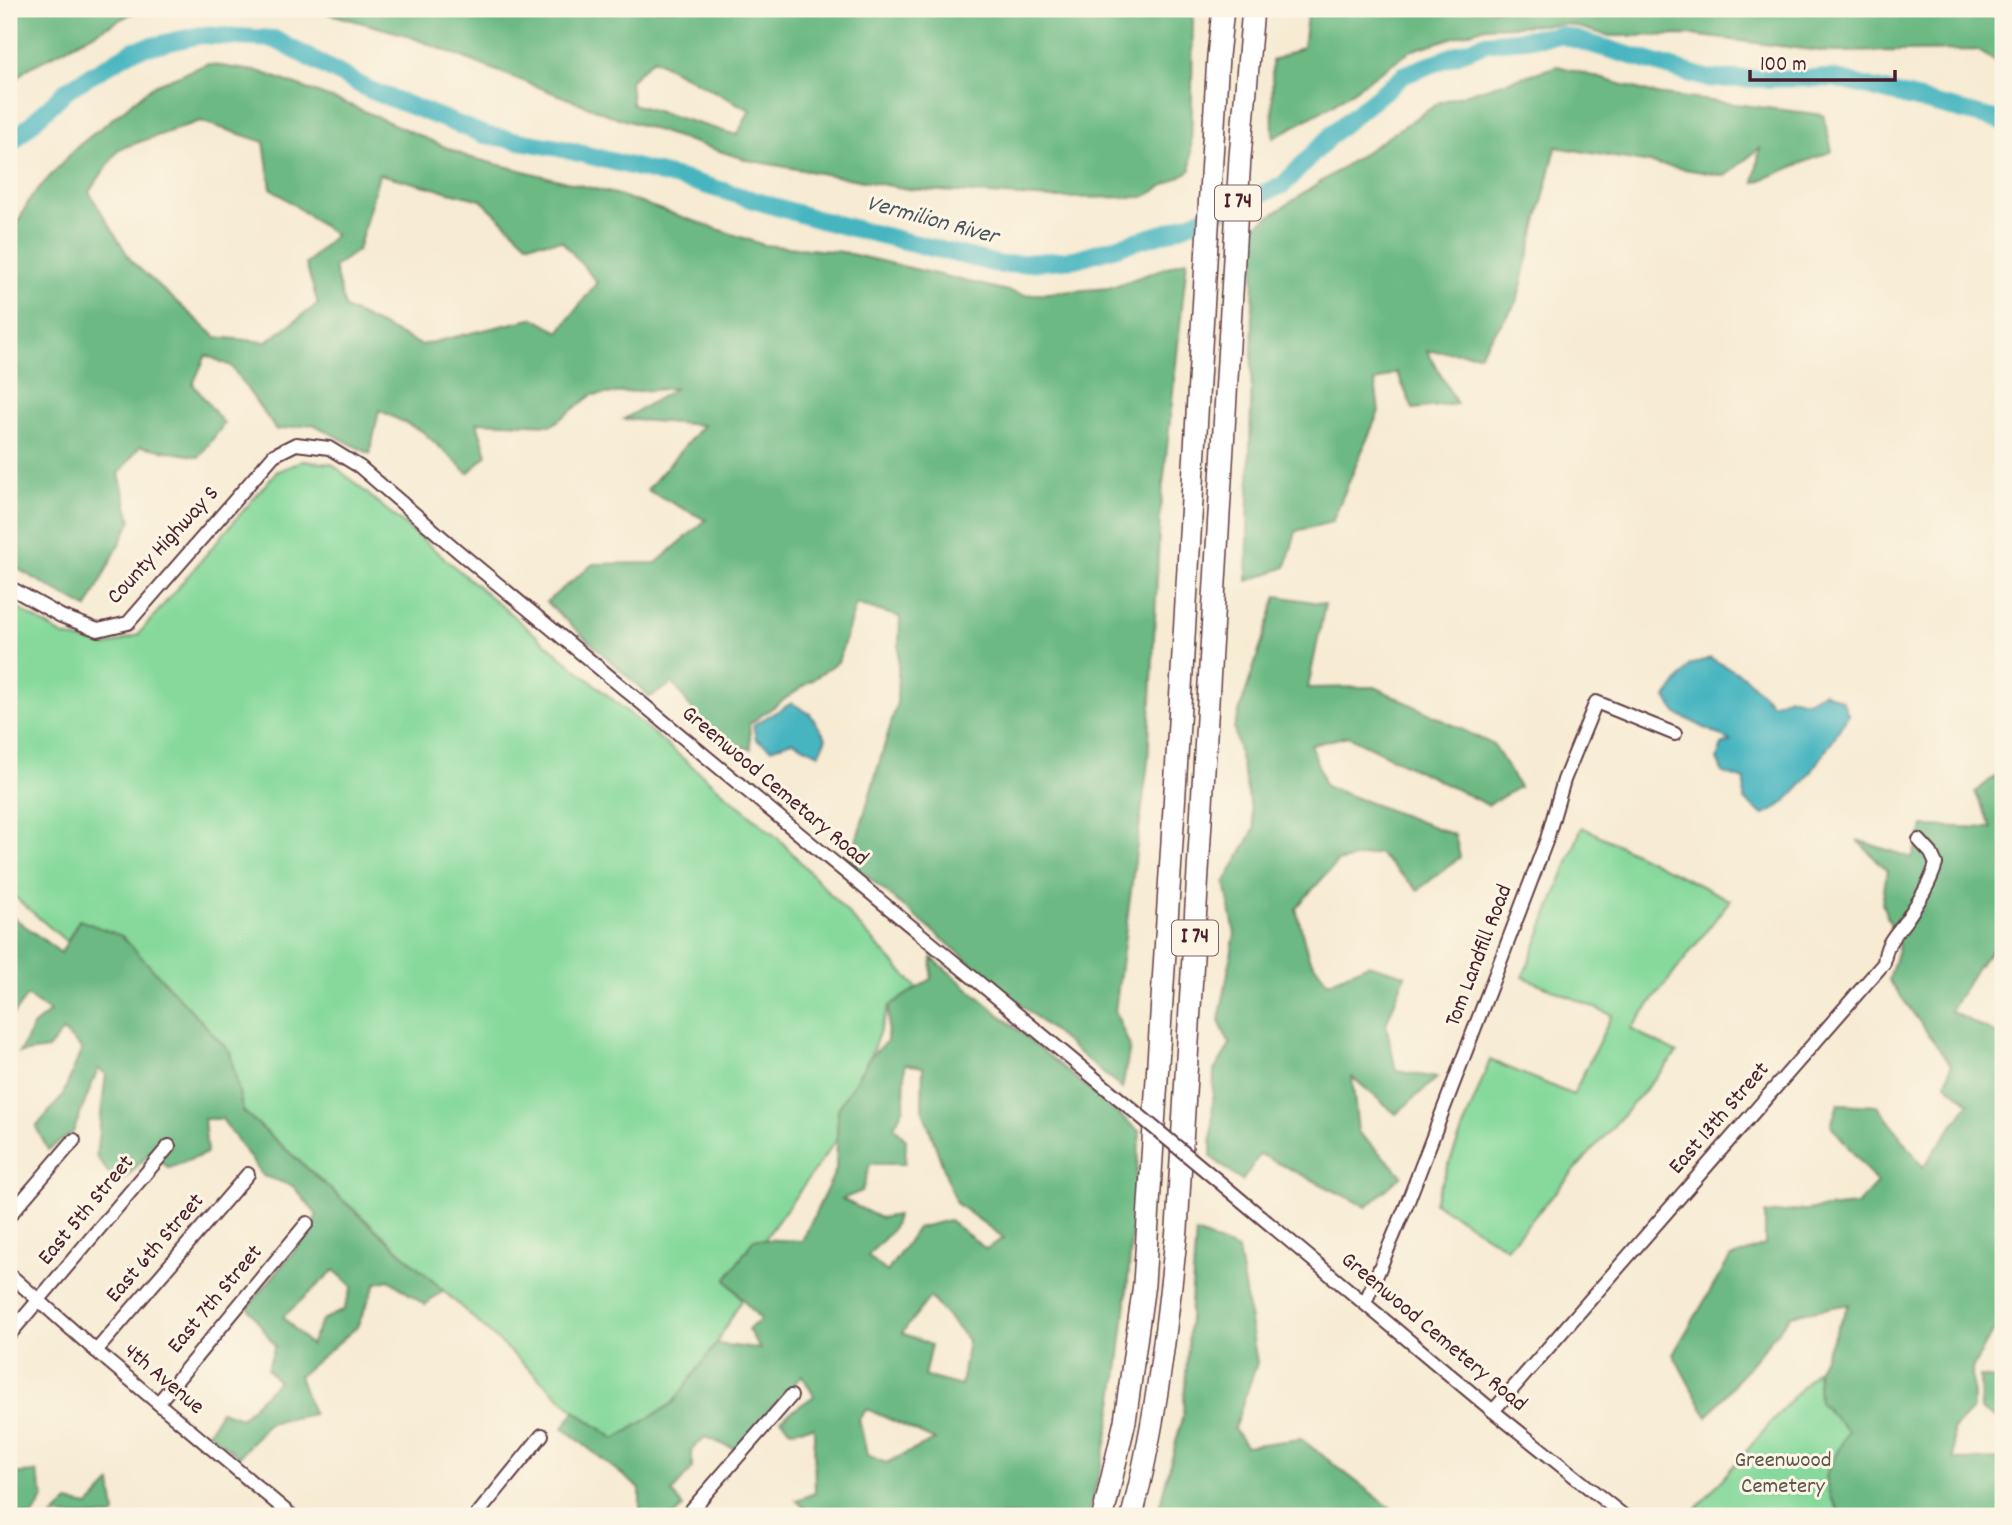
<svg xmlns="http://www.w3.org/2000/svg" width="2012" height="1525" viewBox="0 0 2012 1525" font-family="Dekko,sans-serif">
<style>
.green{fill:#86d99b;stroke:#687c63;stroke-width:2}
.forest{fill:#6cb983;stroke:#5b6c57;stroke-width:2;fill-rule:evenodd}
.water{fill:#47b5c0;stroke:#486a76;stroke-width:2}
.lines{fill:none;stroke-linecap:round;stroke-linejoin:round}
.river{stroke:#47b5c0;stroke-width:18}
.street-casing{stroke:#643e44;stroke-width:16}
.highway-casing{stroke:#643e44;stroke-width:24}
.street{stroke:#fff;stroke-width:12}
.highway{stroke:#fff;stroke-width:21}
.street-bridge-casing{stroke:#643e44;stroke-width:16;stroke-linecap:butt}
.street-bridge{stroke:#fff;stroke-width:12}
.labels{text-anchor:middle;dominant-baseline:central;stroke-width:6;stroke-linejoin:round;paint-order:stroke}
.shield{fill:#fcf5e5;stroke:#7f5f63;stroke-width:2}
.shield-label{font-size:21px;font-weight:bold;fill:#4a1f2b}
.street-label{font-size:23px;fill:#4a1f2b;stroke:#fcf5e5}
.park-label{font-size:23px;fill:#5c574d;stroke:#fcf5e5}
.water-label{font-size:24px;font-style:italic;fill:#49545f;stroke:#fcf5e5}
</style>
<rect width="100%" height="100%" fill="#fcf5e5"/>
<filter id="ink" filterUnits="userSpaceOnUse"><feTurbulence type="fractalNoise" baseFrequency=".0143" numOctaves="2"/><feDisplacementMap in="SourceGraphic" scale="14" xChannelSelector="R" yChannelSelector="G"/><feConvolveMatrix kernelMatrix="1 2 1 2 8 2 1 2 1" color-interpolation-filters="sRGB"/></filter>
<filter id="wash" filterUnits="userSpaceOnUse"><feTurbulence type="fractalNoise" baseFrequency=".00686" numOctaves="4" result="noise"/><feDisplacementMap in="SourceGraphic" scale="28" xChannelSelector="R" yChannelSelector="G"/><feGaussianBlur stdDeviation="1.57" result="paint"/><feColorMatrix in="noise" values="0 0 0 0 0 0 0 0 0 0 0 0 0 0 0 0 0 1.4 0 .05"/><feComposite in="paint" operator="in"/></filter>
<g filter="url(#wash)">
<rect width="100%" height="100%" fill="#f7ebd3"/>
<!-- green -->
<g class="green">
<path d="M302,461L332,464L780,840L917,988L889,1006L870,1057L838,1109L837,1139L764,1240L754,1239L726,1280L742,1299L716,1344L673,1403L615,1439L575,1411L378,1231L243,1111L230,1052L79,920L67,942L9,892V603L64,636L107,646L138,635L276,472Z"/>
<path d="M1582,827L1730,900L1631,1029L1677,1053L1507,1248L1434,1202L1490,1060L1573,1095L1612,1015L1523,977Z"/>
<path d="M1841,1342L1866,1397L1830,1497L1843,1516H1690Z"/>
</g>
<!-- forest -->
<g class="forest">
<path d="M9,9H144L138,10L25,70L9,89Z"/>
<path d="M312,9H1193L1191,170L1144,197L1051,198L908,189L747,160L607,114L403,34ZM653,59L750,110L737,135L632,104L630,81Z"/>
<path d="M1308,9H2003V66L1977,50L1828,52L1692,35L1610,36L1567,24L1486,27L1410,51L1331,106L1273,138L1272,61L1303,47Z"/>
<path d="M207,64L261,72L350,105L468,157L615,194L764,245L842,252L1025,295L1109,288L1187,260L1160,514L1148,762L1115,1011L1130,1047L1122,1089L850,862L897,703L900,617L856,604L838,662L749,724L751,749L714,740L673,683L650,697L546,602L593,564L656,563L706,520L647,490L703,425L624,419L676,388L592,395L552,425L477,422L487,455L468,473L422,431L379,410L370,454L313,424L276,430L231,366L206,355L193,384L224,424L199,457L140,446L119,474L131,521L87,608L9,564V239L31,197L77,147L154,85ZM200,121L264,142L271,188L335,235L306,264L318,304L266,342L216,337L132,262L89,192L119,149ZM379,174L481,200L527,243L562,241L597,282L559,332L534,318L421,345L345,308L334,267L358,250Z"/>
<path d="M1558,66L1655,94L1823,115L1832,151L1754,183L1760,148L1725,176L1556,147L1517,302L1479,354L1427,351L1457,404L1413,409L1397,372L1375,382L1379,411L1332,522L1296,531L1286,567L1247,581L1255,226L1440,102Z"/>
<path d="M1277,596L1325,604L1308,688L1375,687L1494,745L1519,787L1488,805L1348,736L1311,745L1325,786L1455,835L1460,857L1418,890L1378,853L1337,862L1296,908L1308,956L1328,983L1368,964L1405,975L1386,1024L1396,1071L1437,1078L1396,1114L1352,1077L1358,1132L1402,1175L1367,1207L1260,1154L1242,1181L1211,1157L1214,1071L1230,1045L1219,1021L1235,934L1225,882L1255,828L1234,728Z"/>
<path d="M2003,770V937L1977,967L1950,1011L2003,1037V1327L1992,1333L1972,1369L1973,1409L1953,1430L1954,1460L2002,1459V1422L1981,1410L1980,1377L2003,1380V1516H1843L1830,1497L1825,1476L1848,1431L1819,1402L1817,1371L1849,1304L1791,1315L1707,1417L1673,1354L1730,1258L1765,1245V1214L1857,1205L1877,1183L1831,1125L1838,1104L1878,1106L1923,1167L1969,1103L1946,1084L1951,1065L1889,980L1899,945L1882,904L1887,871L1857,840L1912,858L1924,826L1992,828L1975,792Z"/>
<path d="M9,914L61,953L79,920L122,936L230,1052L243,1111L443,1290L425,1305L389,1280L376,1283L357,1327L299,1376L313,1414L268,1423L239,1457L208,1432L221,1411L241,1418L278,1381L267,1369L275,1346L248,1307L303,1240L317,1215L293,1186L263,1176L222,1119H204L207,1153L169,1168L151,1152L118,1186L96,1156L106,1074L98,1069L73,1132L48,1150L36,1127L62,1097L82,1049L63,1031L48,1049L19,1053L33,1026L50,1012L27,996L9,1020ZM334,1270L352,1286L344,1310L322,1320L310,1345L283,1317Z"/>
<path d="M932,958L1140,1132C1131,1237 1126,1345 1105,1448C1101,1471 1093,1494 1088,1516H872L857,1511L809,1512L796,1500L815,1493L814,1427L791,1430L781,1419L814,1396L802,1375L735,1449L705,1437L692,1449V1469L672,1492L683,1507L674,1516H644L640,1513V1489L563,1428L575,1411L615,1439L673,1403L716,1344L760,1349L748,1329L761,1320L726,1280L754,1239L802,1241L836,1170L838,1109L870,1057L887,1041L889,1006L931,979ZM905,1064L923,1067L922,1108L956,1203L1004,1238L986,1249L949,1220L917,1228L887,1272L868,1256C881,1239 893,1236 897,1215L880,1218L842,1199L862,1191L870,1164H905L906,1139L894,1127L904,1107ZM930,1297L968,1340L961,1386L924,1376L931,1345L902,1333ZM867,1409L935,1440L886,1463L867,1455L859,1419Z"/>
<path d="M1196,1233L1238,1250L1257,1363L1234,1429L1246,1446L1301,1439L1401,1516H1157L1183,1415Z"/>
<path d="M36,1472L44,1497L33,1516H9V1474Z"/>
<path d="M111,1483L115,1514L112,1516H53L68,1502L89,1506Z"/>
</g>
<!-- water -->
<g class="water">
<path d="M1710,658L1744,676L1772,704L1789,697L1807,701L1823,692L1842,700L1848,715C1827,748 1800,800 1764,815L1744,800L1745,780L1723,773L1717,759L1722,745L1731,741L1677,714L1666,698L1690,665Z"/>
<path d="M792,703L810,714L826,738L819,754L792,741L771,749L756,739L753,725Z"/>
</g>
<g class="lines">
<!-- river -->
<path class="river" d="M9,145L68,89L134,50L201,35L274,39L370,90L485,135L559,148L694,182L820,220L1001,265L1075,259L1171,231L1283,185L1335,131L1404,75L1486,43L1561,35L1709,79L1833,78L2003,121"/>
</g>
</g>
<g filter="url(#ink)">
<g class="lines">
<!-- street casing -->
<g class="street-casing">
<g id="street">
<path d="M9,587L61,616L98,630L128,623L274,455L296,444L329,448L360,467L459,552L1128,1106"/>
<path d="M1217,1180L1493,1411L1624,1516"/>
<path d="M9,1216L74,1140"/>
<path d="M9,1274L96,1351L292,1516"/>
<path d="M1365,1303L1407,1204L1502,957L1547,839L1564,780L1596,702L1675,734"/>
<path d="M9,1335L169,1146"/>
<path d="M96,1351L248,1174"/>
<path d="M158,1403L307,1223"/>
<path d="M1493,1411L1884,963C1886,941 1895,936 1907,919C1919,901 1930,884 1936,864L1931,853L1919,840"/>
<path d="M476,1516L542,1435"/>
<path d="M686,1516L791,1396"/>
</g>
</g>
<!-- highway casing -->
<g class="highway-casing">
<g id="highway">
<path d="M1103,1516L1125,1421L1144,1284L1172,842L1218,56L1223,9"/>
<path d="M1132,1516C1156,1422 1167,1326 1177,1229L1240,157L1253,9"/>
</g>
</g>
<!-- street -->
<use href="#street" class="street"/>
<!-- highway -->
<use href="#highway" class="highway"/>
<!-- street-bridge casing -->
<g class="street-bridge-casing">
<path id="street-bridge" d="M1128,1106L1217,1180"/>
</g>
<!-- street-bridge -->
<use href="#street-bridge" class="street-bridge"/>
</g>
</g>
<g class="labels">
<!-- shield labels -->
<g class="shield">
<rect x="1215" y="185.5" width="46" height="35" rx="5"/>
<rect x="1172" y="920.5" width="46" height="35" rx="5"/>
</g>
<g class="shield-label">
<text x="1238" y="203">I 74</text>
<text x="1195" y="938">I 74</text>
</g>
<!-- street labels -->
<g class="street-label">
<text transform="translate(164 546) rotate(-47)">County Highway S</text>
<text transform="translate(774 787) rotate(40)">Greenwood Cemetary Road</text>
<text transform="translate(1480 956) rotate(-69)">Tom Landfill Road</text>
<text transform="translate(1720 1119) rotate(-49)">East 13th Street</text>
<text transform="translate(87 1211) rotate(-50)">East 5th Street</text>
<text transform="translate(156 1249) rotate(-49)">East 6th Street</text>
<text transform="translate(216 1300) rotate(-50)">East 7th Street</text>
<text transform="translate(1433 1333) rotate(40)">Greenwood Cemetery Road</text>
<text transform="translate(163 1380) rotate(40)">4th Avenue</text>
</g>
<!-- park labels -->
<g class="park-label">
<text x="1783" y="1461">Greenwood<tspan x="1783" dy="26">Cemetery</tspan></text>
</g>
<!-- water labels -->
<g class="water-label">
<text transform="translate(932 221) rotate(15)">Vermilion River</text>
</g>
</g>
<!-- margin -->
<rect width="2012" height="1525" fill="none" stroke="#fcf5e5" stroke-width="35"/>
<!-- scale -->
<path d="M1750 70v10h145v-10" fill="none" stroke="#4a1f2b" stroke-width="3.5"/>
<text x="1760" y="70" font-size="21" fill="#4a1f2b" stroke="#fcf5e5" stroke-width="5" paint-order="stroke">100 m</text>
</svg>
